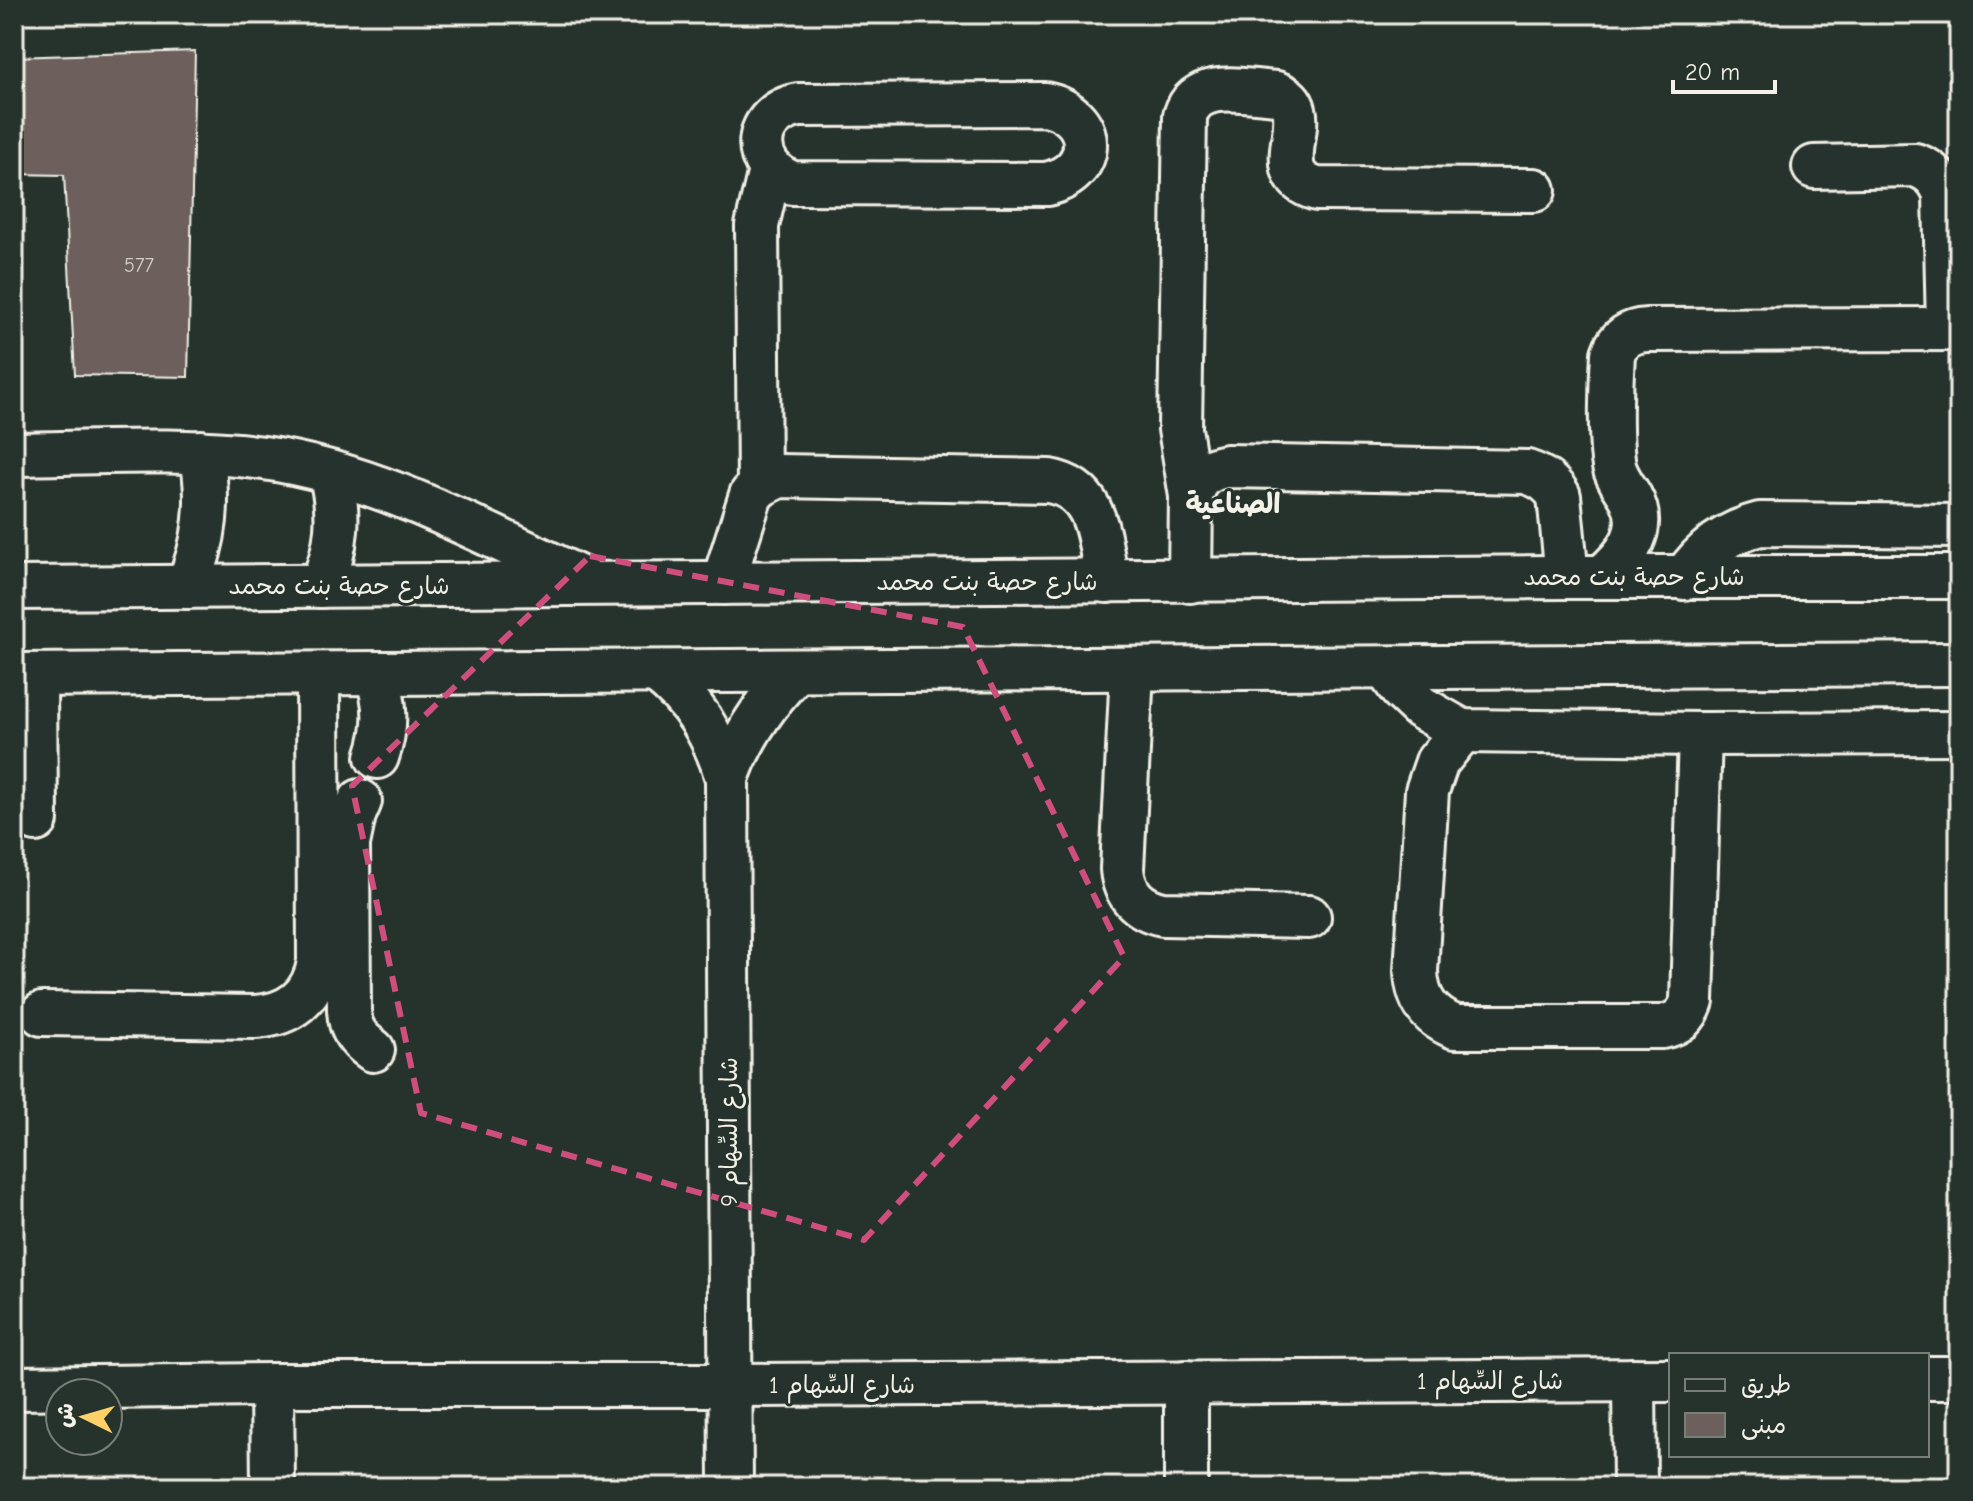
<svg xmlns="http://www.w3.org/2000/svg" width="1973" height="1501" viewBox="0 0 1973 1501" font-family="'Comic Neue','Playpen Sans Arabic',sans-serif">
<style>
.building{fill:#6d605c;stroke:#f4f1e8;stroke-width:2}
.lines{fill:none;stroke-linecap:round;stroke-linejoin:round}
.minor-casing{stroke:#f4f1e8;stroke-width:48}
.minor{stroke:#26332d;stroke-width:42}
.marked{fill:none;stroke:#ce4e7e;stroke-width:6;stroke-dasharray:16 10;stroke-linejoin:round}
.labels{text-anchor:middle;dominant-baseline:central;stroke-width:6;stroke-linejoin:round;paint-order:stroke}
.number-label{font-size:20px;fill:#d2cdc5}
.street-label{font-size:24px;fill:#f4f1e8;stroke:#26332d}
.quarter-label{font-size:28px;font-weight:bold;fill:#f4f1e8;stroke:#26332d}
</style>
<rect width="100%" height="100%" fill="#26332d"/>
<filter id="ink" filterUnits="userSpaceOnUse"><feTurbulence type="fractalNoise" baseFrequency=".0125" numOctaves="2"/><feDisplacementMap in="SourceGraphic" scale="16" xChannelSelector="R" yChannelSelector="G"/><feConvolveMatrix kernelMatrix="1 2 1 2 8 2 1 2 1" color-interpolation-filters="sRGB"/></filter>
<g filter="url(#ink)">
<!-- building -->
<path class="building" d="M195,51L188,377L75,375L64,175L14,174V57Z"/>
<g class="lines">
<!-- minor casing -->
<g class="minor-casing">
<g id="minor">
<path d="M1045,104C1097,114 1099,172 1047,184L792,183C748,166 752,113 799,105Z"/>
<path d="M1814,167L1915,165C1931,170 1939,179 1945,194L1948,329"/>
<path d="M14,454C97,453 182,447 264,458C377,474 479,531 582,579"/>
<path d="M759,486L757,226L770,170"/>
<path d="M1191,496L1180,429L1185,116C1196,78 1244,91 1276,93C1324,108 1260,174 1317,189L1534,190"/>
<path d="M1602,577C1626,557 1648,530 1631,498C1625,487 1617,479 1614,466C1609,439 1611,382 1613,354C1618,338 1630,331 1647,330L1959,329"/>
<path d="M1684,578C1704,549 1726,533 1760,524L1959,526"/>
<path d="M1190,581L1191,496C1197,477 1207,469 1227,466L1527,472C1542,477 1551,483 1559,496L1567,577"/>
<path d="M723,583L751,495L759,486L779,476L1049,481C1100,490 1098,539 1107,581"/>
<path d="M321,586C338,548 341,513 330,473"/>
<path d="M187,587C206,542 211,501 201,452"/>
<path d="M14,588L1567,577H1959"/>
<path d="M1386,668L1401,689L1420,707L1462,731L1700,734L1959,733"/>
<path d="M1132,670L1122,869C1124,894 1138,909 1163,914L1309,917"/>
<path d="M657,672C693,700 714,734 727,778L731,1487"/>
<path d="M376,674C387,703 387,728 377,757"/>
<path d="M14,675L1959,664"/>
<path d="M35,675L36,820"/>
<path d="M1462,731L1437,762L1427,791L1416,971C1417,999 1428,1016 1455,1027H1662C1678,1024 1687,1017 1692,1001L1700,734"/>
<path d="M727,778C742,736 765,703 796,671"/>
<path d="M360,801L354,815L348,844L349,1010C350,1029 357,1039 373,1050"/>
<path d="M42,1014L255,1017C290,1015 313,997 319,962L318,674"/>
<path d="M1927,1378H1959"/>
<path d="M1634,1380L1635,1487"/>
<path d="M1186,1382V1487"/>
<path d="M272,1385L273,1487"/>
<path d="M14,1388L272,1385H730L1671,1380"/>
</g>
</g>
<!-- minor -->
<use href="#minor" class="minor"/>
</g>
</g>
<!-- marked area -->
<path class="marked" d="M590,556L963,627L1124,957L864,1240L421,1113L352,786Z"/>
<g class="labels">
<!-- number labels -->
<g class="number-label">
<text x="139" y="265">577</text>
</g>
<!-- street labels -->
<g class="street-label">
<text x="1634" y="577">شارع حصة بنت محمد</text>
<text x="987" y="582">شارع حصة بنت محمد</text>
<text x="339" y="586">شارع حصة بنت محمد</text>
<text transform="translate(729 1132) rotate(-90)">شارع السِّهام 9</text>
<text x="1490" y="1381">شارع السِّهام 1</text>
<text x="842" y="1385">شارع السِّهام 1</text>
</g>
<!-- quarter labels -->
<g class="quarter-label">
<text x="1233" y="504">الصناعية</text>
</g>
</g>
<!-- margin -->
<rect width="1973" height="1501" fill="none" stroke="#26332d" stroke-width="48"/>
<rect x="24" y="24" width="1925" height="1453" fill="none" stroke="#f4f1e8" stroke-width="3" filter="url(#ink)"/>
<!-- legend -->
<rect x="1669" y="1353" width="260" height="104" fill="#26332d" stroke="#787f78" stroke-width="2"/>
<rect x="1685" y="1379" width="40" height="12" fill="#26332d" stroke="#787f78" stroke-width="2"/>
<text x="1741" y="1393" font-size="24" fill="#f4f1e8">طريق</text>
<rect x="1685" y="1413" width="40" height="24" fill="#6d605c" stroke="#787f78" stroke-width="2"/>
<text x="1741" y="1433" font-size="24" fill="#f4f1e8">مبنى</text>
<!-- north arrow -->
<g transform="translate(84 1417) rotate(275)"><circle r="38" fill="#26332d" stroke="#787f78" stroke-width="2"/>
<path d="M0-6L14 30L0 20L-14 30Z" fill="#ffd166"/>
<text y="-12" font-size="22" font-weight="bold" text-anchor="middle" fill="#f4f1e8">ش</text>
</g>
<!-- scale -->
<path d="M1673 80v12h102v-12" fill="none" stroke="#f4f1e8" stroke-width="4"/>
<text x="1685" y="80" font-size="24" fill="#f4f1e8" stroke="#26332d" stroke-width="6" paint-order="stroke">20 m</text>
</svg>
